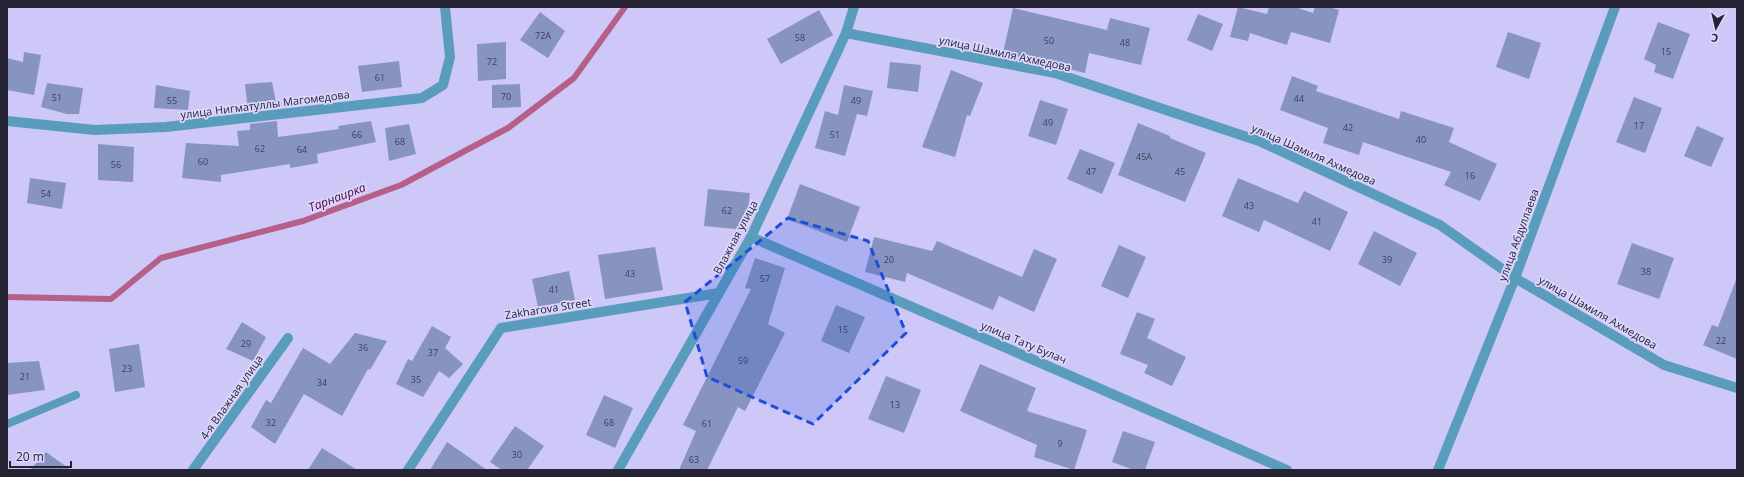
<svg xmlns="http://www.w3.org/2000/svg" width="1744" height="477" viewBox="0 0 1744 477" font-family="'Open Sans',sans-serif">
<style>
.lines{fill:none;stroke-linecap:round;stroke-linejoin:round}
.stream{stroke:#b65f89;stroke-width:6}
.building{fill:#8794bf}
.lane{stroke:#5a9cbc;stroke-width:8}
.street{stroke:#5a9cbc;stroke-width:10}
.marked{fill:#1d4ed8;fill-opacity:0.2;stroke:#1d4ed8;stroke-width:3;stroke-dasharray:8 5;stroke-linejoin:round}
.labels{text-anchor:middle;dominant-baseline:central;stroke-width:3.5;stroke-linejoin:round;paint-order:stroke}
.number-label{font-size:9px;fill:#3e3f58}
.street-label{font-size:11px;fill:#262335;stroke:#dbd6fd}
.water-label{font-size:12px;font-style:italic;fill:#520031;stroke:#dbd6fd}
</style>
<rect width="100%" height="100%" fill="#cec8f8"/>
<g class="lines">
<!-- stream -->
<path class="stream" d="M7,297L111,299L161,258L303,221L401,185L508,128L574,78L625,7"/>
</g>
<!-- building -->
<g class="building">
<path d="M1238,7L1267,14L1269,7H1295L1313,13L1315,7H1329L1339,10L1330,43L1291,32L1287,45L1250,33L1248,41L1230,37Z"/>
<path d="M1013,8L1107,30L1110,18L1150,28L1141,65L1089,53L1085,73L1003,53Z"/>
<path d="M819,10L833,35L781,64L767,39Z"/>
<path d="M540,12L565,31L548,58L520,40Z"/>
<path d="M1198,14L1223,24L1212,51L1187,40Z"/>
<path d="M1658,22L1690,34L1673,79L1654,72L1656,65L1644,59Z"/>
<path d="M1508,32L1541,43L1529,79L1496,67Z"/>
<path d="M506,42V79L478,81L477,44Z"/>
<path d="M24,52L41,55L34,95L7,90V58L23,62Z"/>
<path d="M399,61L402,87L362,92L358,66Z"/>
<path d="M890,62L921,65L918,92L887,88Z"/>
<path d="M951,70L983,83L970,116L967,115L955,157L922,147Z"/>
<path d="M1292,76L1318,86L1316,91L1399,119L1401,111L1454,128L1449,142L1497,164L1480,201L1444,185L1451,172L1363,142L1359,155L1323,143L1328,128L1280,110Z"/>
<path d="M272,82L276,103V108L248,111L245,84Z"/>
<path d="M47,83L83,88L79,114H67L41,107Z"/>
<path d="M520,84L521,107L492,108V85Z"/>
<path d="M156,85L190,91L188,110L154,108Z"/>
<path d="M844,85L873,91L867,116L857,114L845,156L815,148L825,111L838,115Z"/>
<path d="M1634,97L1662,108L1645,153L1616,142Z"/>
<path d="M1040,100L1068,109L1056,145L1028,136Z"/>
<path d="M277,121L278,137L339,129L338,126L371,121L376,142L317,154L318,163L290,168V164L221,175V182L182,178L186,143L239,146L237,131L250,130V124Z"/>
<path d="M1138,123L1170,136V138L1206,153L1185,202L1118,175Z"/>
<path d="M409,124L416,154L389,161L385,128Z"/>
<path d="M1697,126L1724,138L1711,167L1684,156Z"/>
<path d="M98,144L134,147L133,182L98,180Z"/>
<path d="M1080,149L1115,163L1102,194L1067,179Z"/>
<path d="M30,178L66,183L62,209L27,203Z"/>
<path d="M1238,178L1298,203L1304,191L1348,212L1330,251L1264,220L1259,232L1222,216Z"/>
<path d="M800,184L860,207L847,242L787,219Z"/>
<path d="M708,189L750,193L746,230L704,226Z"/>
<path d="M1374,231L1417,253L1400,286L1358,264Z"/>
<path d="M874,237L932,251L937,241L1022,277L1034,249L1057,259L1034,312L999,296L993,310L907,273L905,282L865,272Z"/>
<path d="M1632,243L1674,258L1659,299L1617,284Z"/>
<path d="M1119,245L1146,257L1128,298L1101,286Z"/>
<path d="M655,247L663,290L605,299L598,255Z"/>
<path d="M755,258L785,268L768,324L785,333L745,411L738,407L707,470H679L696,431L683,425L751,289L745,288Z"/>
<path d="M569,271L575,300L538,307L532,279Z"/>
<path d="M1736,280H1737V359L1703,345L1712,325L1718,327Z"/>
<path d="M836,305L865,317L849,353L821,341Z"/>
<path d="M1137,312L1155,319L1147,338L1186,357L1172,386L1144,373L1148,365L1120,354Z"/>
<path d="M242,322L266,337L253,361L226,349Z"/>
<path d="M432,326L451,337L445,348L463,364L449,378L439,371L423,397L396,384L408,359L412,361Z"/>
<path d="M355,333L387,341L370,370L368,369L342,416L304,394L275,444L251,427L266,400L271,403L303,348L330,364Z"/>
<path d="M139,344L145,387L115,392L109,349Z"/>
<path d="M39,361L45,390L7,395V363Z"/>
<path d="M980,364L1036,388L1027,411L1087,430L1074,470L1034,457L1037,445L960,411Z"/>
<path d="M886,376L921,390L904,433L868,419Z"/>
<path d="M604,395L633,408L615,448L586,435Z"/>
<path d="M515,426L544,446L527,470H502L490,462Z"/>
<path d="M1123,431L1155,442L1145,470H1134L1112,462Z"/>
<path d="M447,442L487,470H430Z"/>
<path d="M322,448L357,470H308Z"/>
<path d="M46,452L71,470H30Z"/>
</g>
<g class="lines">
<!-- lane -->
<path class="lane" d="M7,424L76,395"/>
<!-- street -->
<g class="street">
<path d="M846,33L1055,73L1259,141L1440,225L1515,278L1664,365L1737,388"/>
<path d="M7,121L95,130L166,127L422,98L443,85L450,57L445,7"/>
<path d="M751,237L1287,470"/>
<path d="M193,470L288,338"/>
<path d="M408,470L501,328L719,293"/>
<path d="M618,470L751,237L846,33L854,7"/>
<path d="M1438,470L1515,278L1615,7"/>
</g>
</g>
<!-- marked area -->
<path class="marked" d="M788,218L868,241L906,333L813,424L707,377L685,302Z"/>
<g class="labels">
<!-- number labels -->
<g class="number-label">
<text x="543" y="35">72А</text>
<text x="800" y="37">58</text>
<text x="1049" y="40">50</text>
<text x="1125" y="42">48</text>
<text x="1666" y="51">15</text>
<text x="492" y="61">72</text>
<text x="380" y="77">61</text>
<text x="506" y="96">70</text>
<text x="57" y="97">51</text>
<text x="1299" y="98">44</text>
<text x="172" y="100">55</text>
<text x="856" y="100">49</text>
<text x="1048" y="122">49</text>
<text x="1639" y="125">17</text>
<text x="1348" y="127">42</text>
<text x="357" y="134">66</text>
<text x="835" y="134">51</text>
<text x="1421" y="139">40</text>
<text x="400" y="141">68</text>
<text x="260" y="148">62</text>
<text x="302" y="149">64</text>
<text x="1144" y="156">45А</text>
<text x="203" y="161">60</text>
<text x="116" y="164">56</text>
<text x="1091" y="171">47</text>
<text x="1180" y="171">45</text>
<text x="1470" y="175">16</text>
<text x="46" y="193">54</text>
<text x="1249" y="205">43</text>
<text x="727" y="210">62</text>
<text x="1317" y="221">41</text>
<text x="889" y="259">20</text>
<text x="1387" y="259">39</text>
<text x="1646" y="271">38</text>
<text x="630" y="273">43</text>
<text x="765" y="278">57</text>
<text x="554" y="289">41</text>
<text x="843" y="329">15</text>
<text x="1721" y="340">22</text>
<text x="246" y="343">29</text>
<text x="363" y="347">36</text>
<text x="433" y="352">37</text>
<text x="743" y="360">59</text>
<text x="127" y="368">23</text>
<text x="25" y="376">21</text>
<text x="416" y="379">35</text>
<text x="322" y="382">34</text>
<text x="895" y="404">13</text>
<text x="271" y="422">32</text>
<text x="609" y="422">68</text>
<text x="707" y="423">61</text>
<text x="1060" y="443">9</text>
<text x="517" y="454">30</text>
<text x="694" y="459">63</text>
</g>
<!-- street labels -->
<g class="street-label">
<text transform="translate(1005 53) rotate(12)">улица Шамиля Ахмедова</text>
<text transform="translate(265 104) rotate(-7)">улица Нигматуллы Магомедова</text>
<text transform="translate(1314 154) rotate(24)">улица Шамиля Ахмедова</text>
<text transform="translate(1518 235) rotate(-70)">улица Абдуллаева</text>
<text transform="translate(735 237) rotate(-62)">Влажная улица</text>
<text transform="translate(548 308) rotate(-9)">Zakharova Street</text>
<text transform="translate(1598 312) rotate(30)">улица Шамиля Ахмедова</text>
<text transform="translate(1024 342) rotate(23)">улица Тату Булач</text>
<text transform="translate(231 397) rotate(-55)">4-я Влажная улица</text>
</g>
<!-- water labels -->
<g class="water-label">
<text transform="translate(337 197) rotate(-21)">Тарнаирка</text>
</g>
</g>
<!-- border -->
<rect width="1744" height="477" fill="none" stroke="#262335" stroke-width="16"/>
<!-- north arrow -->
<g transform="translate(1716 28) rotate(188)" stroke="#dbd6fd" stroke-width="3" paint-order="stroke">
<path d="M0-3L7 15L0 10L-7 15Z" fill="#262335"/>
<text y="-6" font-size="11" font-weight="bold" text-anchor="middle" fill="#262335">С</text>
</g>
<!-- scale -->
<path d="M10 461v6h61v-6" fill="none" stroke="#262335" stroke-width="2"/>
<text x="16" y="461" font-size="12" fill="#262335" stroke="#dbd6fd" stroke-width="3" paint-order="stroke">20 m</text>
</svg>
